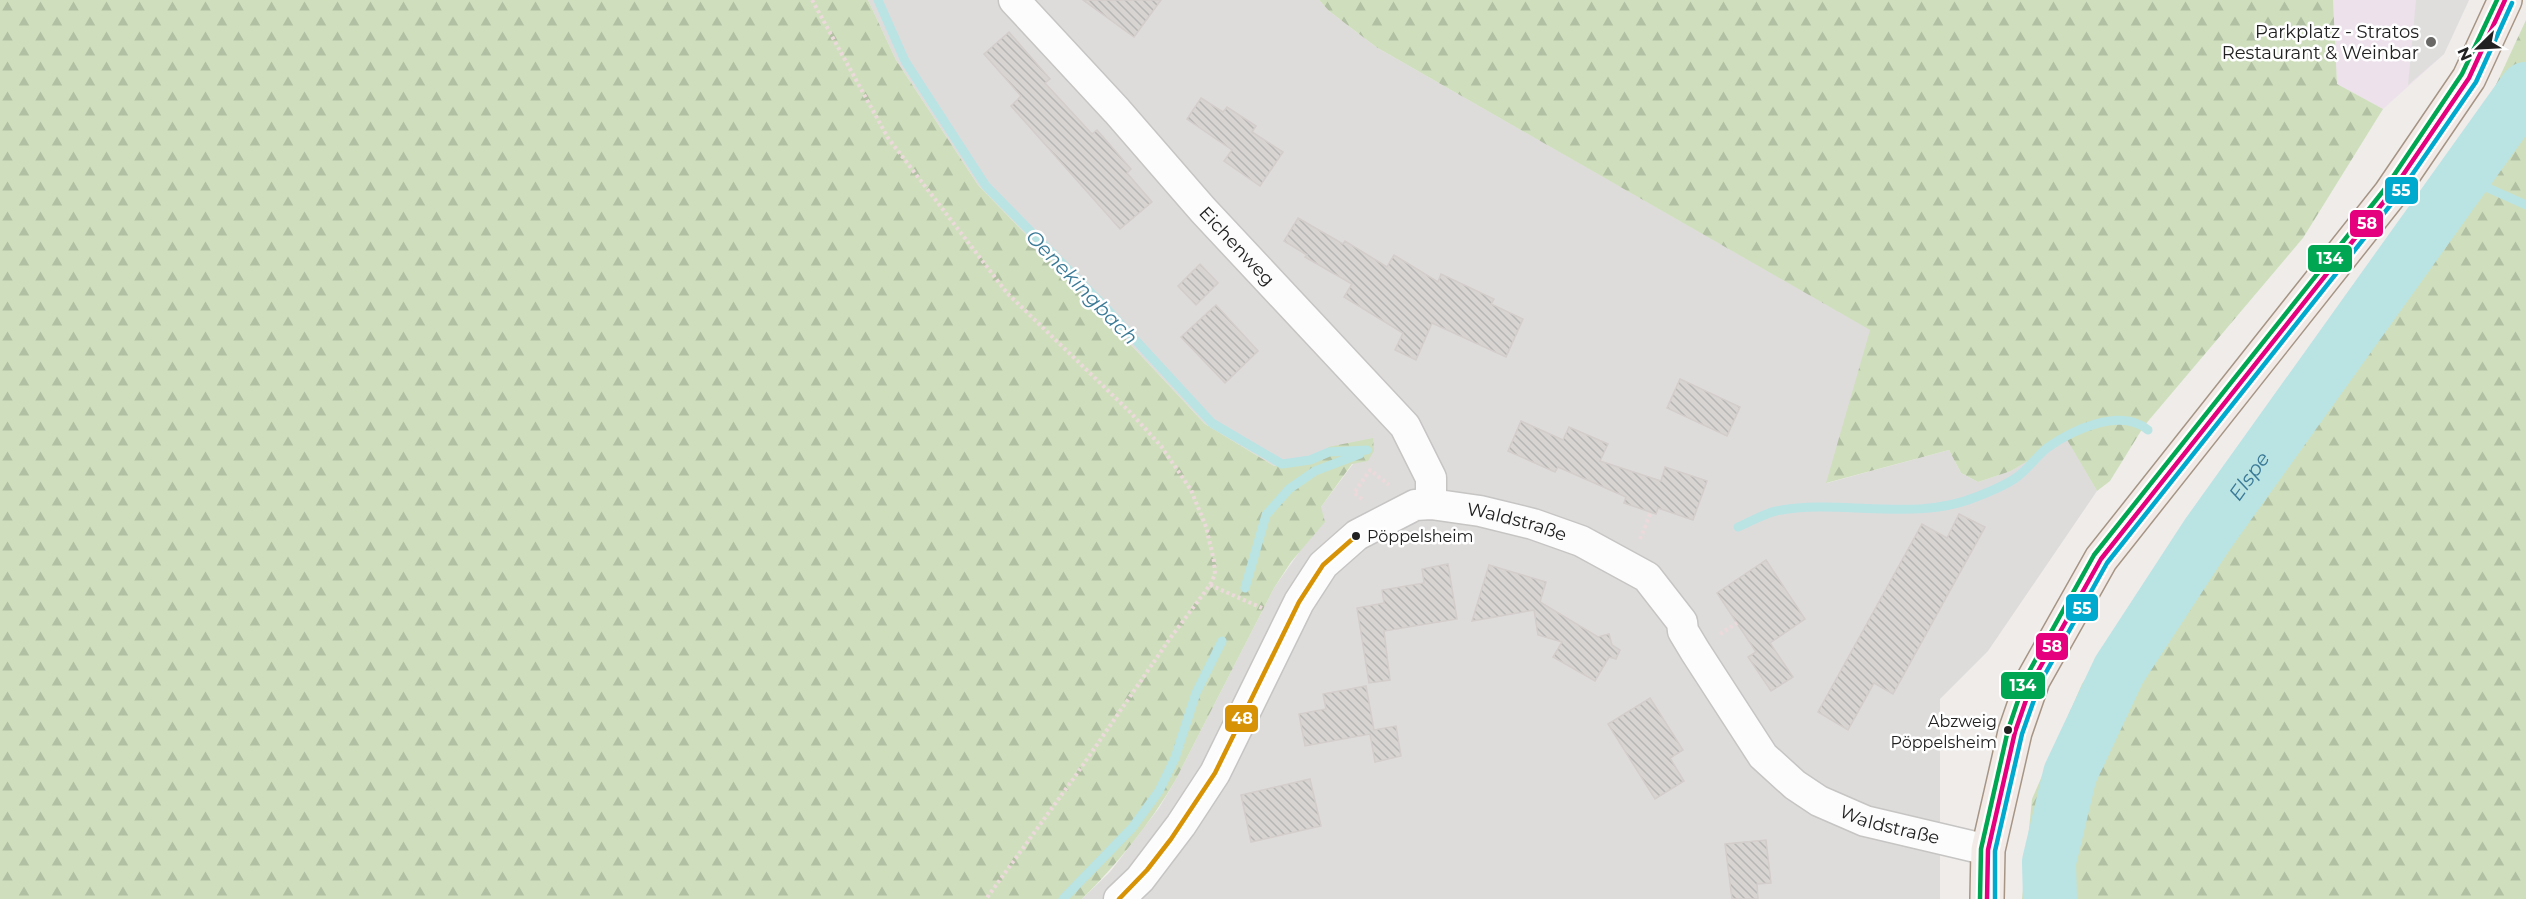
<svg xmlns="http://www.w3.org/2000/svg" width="2526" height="899" viewBox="0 0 2526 899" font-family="Montserrat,sans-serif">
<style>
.residential{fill:#dedcdb}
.industrial{fill:#ede1eb}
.forest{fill:url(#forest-firs)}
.parking{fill:#dfdedd}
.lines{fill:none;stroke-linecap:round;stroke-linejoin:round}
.stream{stroke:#bae3e4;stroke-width:9}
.river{stroke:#bae3e4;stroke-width:54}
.building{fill:url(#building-back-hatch);stroke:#d3cdcb;stroke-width:1.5}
.minor-casing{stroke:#c6c5c4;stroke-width:33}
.primary-casing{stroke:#a69585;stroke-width:36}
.path{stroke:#ecd9db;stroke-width:4;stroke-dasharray:3 3;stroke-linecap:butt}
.minor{stroke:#fdfcfc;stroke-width:30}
.primary{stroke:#f2eae6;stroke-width:33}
.bus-1-casing{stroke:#fff;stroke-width:9}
.bus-2-casing{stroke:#fff;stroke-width:9}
.bus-3-casing{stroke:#fff;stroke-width:9}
.bus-4-casing{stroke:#fff;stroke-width:9}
.bus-1{stroke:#e5007d;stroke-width:4.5}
.bus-2{stroke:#00a9ce;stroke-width:4.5}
.bus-3{stroke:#d79205;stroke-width:4.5}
.bus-4{stroke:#00a651;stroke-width:4.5}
.poi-dot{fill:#696867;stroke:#fff;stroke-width:2}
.bus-dot{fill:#212121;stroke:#fff;stroke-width:2}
.labels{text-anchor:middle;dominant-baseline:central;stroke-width:5;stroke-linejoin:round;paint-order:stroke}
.bus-label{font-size:16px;fill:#212121;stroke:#fff;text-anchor:start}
.poi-label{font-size:18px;fill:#212121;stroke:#fff;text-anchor:end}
.street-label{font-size:18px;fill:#212121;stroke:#fff}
.water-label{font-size:20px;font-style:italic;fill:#3a7a97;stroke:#fff}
.line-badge{stroke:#fff;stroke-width:2}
.badge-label{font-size:16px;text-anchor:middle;font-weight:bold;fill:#fff}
</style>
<defs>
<pattern id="forest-firs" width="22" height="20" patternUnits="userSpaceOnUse" patternTransform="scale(1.5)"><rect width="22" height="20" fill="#cfdfbd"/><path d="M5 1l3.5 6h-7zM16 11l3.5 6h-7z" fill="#b1bfa2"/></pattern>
<pattern id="building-back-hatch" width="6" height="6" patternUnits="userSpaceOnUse" patternTransform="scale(1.5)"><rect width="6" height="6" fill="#d7d4d2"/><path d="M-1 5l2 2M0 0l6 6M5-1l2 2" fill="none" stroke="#b8b6b4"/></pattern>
</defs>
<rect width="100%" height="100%" fill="#efecea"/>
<!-- residential -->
<path class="residential" d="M868,0H1319L1329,11L1376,47L1871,330L1827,483L1949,450L1961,473L1978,482L2011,471L2066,437L2097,491L1988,651L1940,699V899H1082L1110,872L1159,808L1175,781L1274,588L1298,554L1321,507L1353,464L1328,448L1329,456L1274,466L1205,424L1074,284L978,185L896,60Z"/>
<!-- industrial -->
<path class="industrial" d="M2333,0H2469L2444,54L2383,109L2337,84Z"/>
<!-- forest -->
<g class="forest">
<path d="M0,0H868L896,60L978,185L1074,284L1205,424L1274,466L1329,456L1328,447L1373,438L1374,451L1368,461L1352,464L1321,507L1325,522L1291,562L1274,588L1175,781C1149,825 1118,863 1082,899H0Z"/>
<path d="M1319,0H2333L2337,84L2383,109L2303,238L2144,426L2110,481L2097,491L2066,438L2011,471L1978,482L1961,473L1949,450L1826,483L1870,330L1376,47L1329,11Z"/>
<path d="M2526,20V899H2022L2032,799L2082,684L2197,515L2462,158Z"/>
</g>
<!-- parking -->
<path class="parking" d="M2416,0H2469L2444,54L2408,85Z"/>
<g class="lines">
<!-- stream -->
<g class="stream">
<path d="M878,0L905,61L986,186L1105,307L1212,423L1282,464L1310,460L1329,452L1367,450"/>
<path d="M2463,177L2526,205"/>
<path d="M1738,527C1750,522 1763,514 1776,511C1841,498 1913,523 1976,497C1989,492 2006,485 2017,477C2028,469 2036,457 2047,448C2072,430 2121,407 2148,430"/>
<path d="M2168,580L2175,585"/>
<path d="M1245,588L1266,515L1289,489L1315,471L1360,454"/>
<path d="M1063,899L1132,828L1159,791L1175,758L1196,693L1222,641"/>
</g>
<!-- river -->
<path class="river" id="s1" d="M2050,899L2049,862L2070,774L2119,670L2207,535L2526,89"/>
</g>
<!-- building -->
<g class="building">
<path d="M1083,0H1161L1134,37Z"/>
<path d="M1009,32L1050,79L1045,83L1092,134L1097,130L1131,169L1127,173L1152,202L1120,229L1011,106L1021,96L984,54Z"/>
<path d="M1201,98L1223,112L1227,107L1256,126L1252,132L1283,152L1260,186L1224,161L1232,150L1187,119Z"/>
<path d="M1298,218L1343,244L1345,241L1387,267L1394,255L1438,282L1441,274L1494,299L1491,304L1523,319L1506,357L1432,323L1416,360L1395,350L1403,333L1344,297L1352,284L1305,257L1307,255L1284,241Z"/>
<path d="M1200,264L1218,283L1196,305L1178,286Z"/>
<path d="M1216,305L1258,351L1225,383L1181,337Z"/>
<path d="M1680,379L1740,407L1727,436L1667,408Z"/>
<path d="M1521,421L1563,440L1569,427L1608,444L1600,461L1661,481L1665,467L1707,481L1693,520L1658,508L1656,514L1624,503L1626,497L1558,467L1555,472L1508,451Z"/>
<path d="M1959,514L1985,527L1893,694L1874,683L1848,730L1818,712L1922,524L1947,538Z"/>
<path d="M1766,560L1805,619L1770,643L1793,677L1771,691L1748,657L1756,652L1717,593Z"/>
<path d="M1448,564L1457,619L1384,631L1390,680L1369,683L1357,608L1384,603L1382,590L1424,583L1422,569Z"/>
<path d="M1489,565L1546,582L1540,602L1598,637L1609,634L1612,645L1620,650L1616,659L1609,657L1595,681L1553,657L1562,642L1538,635L1534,610L1472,621Z"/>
<path d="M1366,686L1374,730L1396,726L1401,756L1375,762L1370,734L1305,746L1299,714L1326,709L1323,694Z"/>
<path d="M1650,698L1683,750L1670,758L1684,781L1655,799L1608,724Z"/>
<path d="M1310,779L1321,826L1251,842L1241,795Z"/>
<path d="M1766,840L1771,883L1757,884L1758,899H1732L1725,844Z"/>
</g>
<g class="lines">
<!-- minor casing -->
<g class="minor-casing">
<g id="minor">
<path id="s2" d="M1014,0L1117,111L1203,210L1405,426L1431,478V504"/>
<path id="s3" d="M1119,899L1140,879L1181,825L1215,773L1299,602L1323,565L1357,535L1415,505L1431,504L1480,511L1533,524L1581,541L1647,577L1682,622L1683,631L1695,651L1763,756L1795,785L1819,801L1865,821L1988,850"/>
</g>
</g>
<!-- primary casing -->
<g class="primary-casing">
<path id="primary" d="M1987,899L1988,850L2015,732L2033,680L2101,559L2390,194L2469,78L2505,0"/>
</g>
<!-- path -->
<g class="path">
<path d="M812,0L888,138L1007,293L1129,411L1161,446L1191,490L1206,527L1214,561L1215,574L1210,585L1171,637L1076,775L986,899"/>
<path d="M1362,499L1354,493L1370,470L1389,485"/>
<path d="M1640,539L1651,512"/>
<path d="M1210,585L1262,608"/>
<path d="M1720,634L1737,623"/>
</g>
<!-- minor -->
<use href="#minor" class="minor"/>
<!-- primary -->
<use href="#primary" class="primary"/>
<!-- bus-1 casing -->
<g class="bus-1-casing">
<path id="bus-1" d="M1987,899L1988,850L2015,732L2033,680L2101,559L2390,194L2469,78L2505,0"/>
</g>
<!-- bus-2 casing -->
<g class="bus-2-casing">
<path id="bus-2" d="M1995,899V851L2022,734L2040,683L2107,563L2396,198L2476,82L2512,3"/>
</g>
<!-- bus-3 casing -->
<g class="bus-3-casing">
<path id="bus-3" d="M1119,899L1147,870L1171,839L1215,773L1299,602L1323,565L1357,535"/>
</g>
<!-- bus-4 casing -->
<g class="bus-4-casing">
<path id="bus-4" d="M1980,899L1981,849L2008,730L2026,677L2094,555L2384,190L2462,74L2497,0"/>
</g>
<!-- bus-1 -->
<use href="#bus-1" class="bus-1"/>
<!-- bus-2 -->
<use href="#bus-2" class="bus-2"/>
<!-- bus-3 -->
<use href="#bus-3" class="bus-3"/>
<!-- bus-4 -->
<use href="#bus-4" class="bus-4"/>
</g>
<!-- markers -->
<circle class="poi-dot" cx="2431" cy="42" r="6"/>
<g class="bus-dot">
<circle cx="1356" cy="536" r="5"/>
<circle cx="2008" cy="730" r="5"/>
</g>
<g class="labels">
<!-- bus labels -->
<g class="bus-label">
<text x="1367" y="536">Pöppelsheim</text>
<text x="1997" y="721" text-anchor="end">Abzweig<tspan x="1997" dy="21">Pöppelsheim</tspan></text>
</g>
<!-- poi labels -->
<g class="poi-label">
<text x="2419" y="32">Parkplatz - Stratos<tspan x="2419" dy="21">Restaurant &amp; Weinbar</tspan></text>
</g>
<!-- street labels -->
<g class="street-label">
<text stroke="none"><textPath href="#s2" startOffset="332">Eichenweg</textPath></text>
<text stroke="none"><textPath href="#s3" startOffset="608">Waldstraße</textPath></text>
<text stroke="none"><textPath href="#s3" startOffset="1112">Waldstraße</textPath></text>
</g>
<!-- water labels -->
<g class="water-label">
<text transform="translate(1082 287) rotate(46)">Oenekingbach</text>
<text stroke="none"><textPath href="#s1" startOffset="476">Elspe</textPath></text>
</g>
</g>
<g class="line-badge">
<rect x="2384" y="176" width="35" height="29" rx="6" fill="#00a9ce"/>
<rect x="2349" y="209" width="35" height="29" rx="6" fill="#e5007d"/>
<rect x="2307" y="244" width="46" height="29" rx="6" fill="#00a651"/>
<rect x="2065" y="593" width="34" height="29" rx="6" fill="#00a9ce"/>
<rect x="2035" y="632" width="34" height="29" rx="6" fill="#e5007d"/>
<rect x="2000" y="671" width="46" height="29" rx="6" fill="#00a651"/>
<rect x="1224" y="704" width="35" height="29" rx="6" fill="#d79205"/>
</g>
<g class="badge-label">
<text x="2401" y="196">55</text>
<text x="2367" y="229">58</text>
<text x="2330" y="264">134</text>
<text x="2082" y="614">55</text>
<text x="2052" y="652">58</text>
<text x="2023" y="691">134</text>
<text x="1242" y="724">48</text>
</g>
<!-- north arrow -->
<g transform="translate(2478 48) rotate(246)" stroke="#ffffff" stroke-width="4.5" paint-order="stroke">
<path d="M0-4.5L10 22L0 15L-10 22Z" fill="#212121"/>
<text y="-9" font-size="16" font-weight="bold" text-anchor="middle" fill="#212121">N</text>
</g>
</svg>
